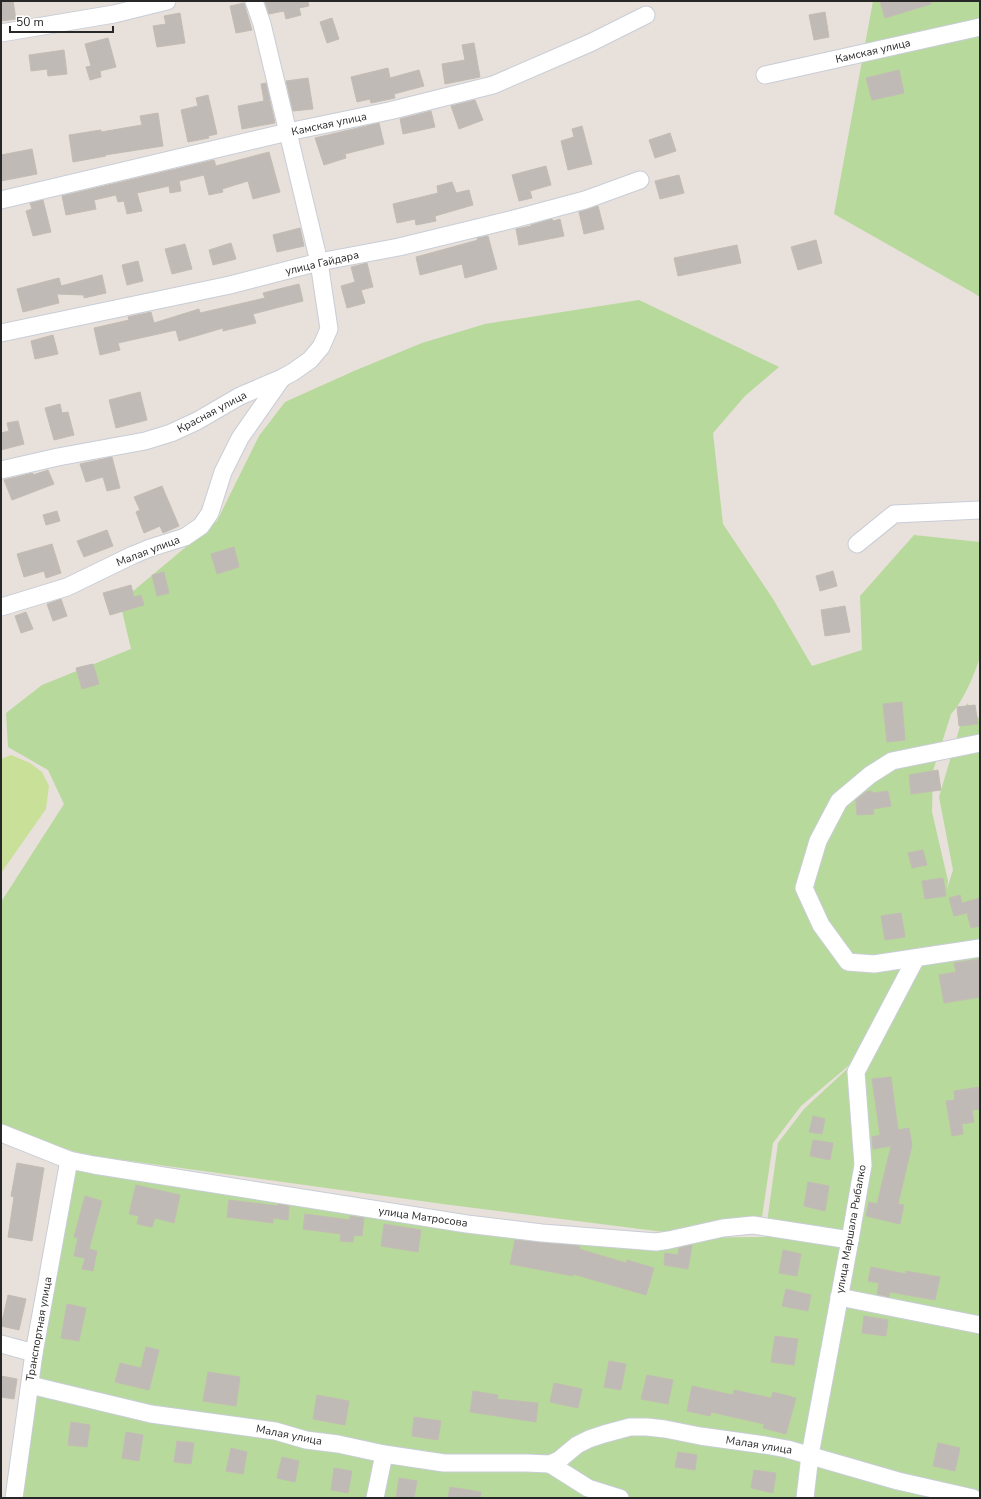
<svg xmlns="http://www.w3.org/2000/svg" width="981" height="1499" viewBox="0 0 981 1499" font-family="'Nunito Sans',sans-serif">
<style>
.green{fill:#b7d99c}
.pitch{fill:#c9e098}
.building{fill:#c0bab6;stroke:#c3bcb4}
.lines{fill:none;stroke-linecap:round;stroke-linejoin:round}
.minor-casing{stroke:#c8cdd7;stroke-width:19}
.minor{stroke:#fff;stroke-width:17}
.labels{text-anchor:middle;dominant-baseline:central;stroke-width:3;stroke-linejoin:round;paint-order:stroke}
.street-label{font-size:11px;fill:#272727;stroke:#fff}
</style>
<rect width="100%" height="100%" fill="#e8e0da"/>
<!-- green -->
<g class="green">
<path d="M873,1H980V297L972,292L834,214Z"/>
<path d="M639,300L779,367L745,396L713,433L723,524L773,599L812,666L862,650L860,596L914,535L980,542V657C975,673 963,702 951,714L933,771L932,812L948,881L947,889L953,870L939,797L967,703L980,720V1498H17L70,1164L544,1239L765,1237L778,1143L804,1109L874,1044L801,1106L773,1143L762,1217L664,1232L443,1204L86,1155L1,1129V902L64,804L48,770L8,747L6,713L42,685L131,649L120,602L217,521L259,436L285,402L354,371L422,343L485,324Z"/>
</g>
<!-- pitch -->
<path class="pitch" d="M11,755L30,763L42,772L49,786L46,809L1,873V759Z"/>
<!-- building -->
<g class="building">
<path d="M1,1H13L16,19L1,21Z"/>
<path d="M265,1H308L309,6L299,8L301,15L286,19L284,11L269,14Z"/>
<path d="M880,1H931V4L885,18Z"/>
<path d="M244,3L252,30L236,33L230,6Z"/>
<path d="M825,12L829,37L814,40L809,15Z"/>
<path d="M180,13L185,43L157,47L153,26L166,24L164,16Z"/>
<path d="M332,18L339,39L327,43L320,22Z"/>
<path d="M108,38L116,67L100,71L101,77L90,80L86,67L91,66L85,44Z"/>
<path d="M474,43L480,77L445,84L442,64L465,60L462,45Z"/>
<path d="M64,50L67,74L48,76L47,69L31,71L29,55Z"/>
<path d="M388,68L390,78L419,70L424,86L394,94L395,98L371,103L370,99L357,102L351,77Z"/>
<path d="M899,70L904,93L872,100L866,78Z"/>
<path d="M308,78L313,109L293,111L286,81Z"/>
<path d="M266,83L275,123L242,129L238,106L264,101L261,84Z"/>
<path d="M208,95L217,134L208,136L209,138L188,142L181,110L198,106L196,98Z"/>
<path d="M475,100L483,120L459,129L451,106Z"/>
<path d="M431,111L435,127L403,134L400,119Z"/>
<path d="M158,113L163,146L105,155L106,156L73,162L69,135L101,130V132L142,125L140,116Z"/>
<path d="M379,123L384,144L345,154L346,158L324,165L315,138Z"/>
<path d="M582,126L592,164L568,170L561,141L574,137L572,129Z"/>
<path d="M670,133L676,151L655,158L649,140Z"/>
<path d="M32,149L37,174L1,181V155Z"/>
<path d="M269,152L280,192L253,199L248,181L222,189L223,192L209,195L204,175L179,181L181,191L170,193L169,186L137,193L142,211L127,214L124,201L118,202L116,195L94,200L96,209L66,215L62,196L214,160L216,166Z"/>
<path d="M546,166L551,185L530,191L532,198L519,201L512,175Z"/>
<path d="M679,175L684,193L660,199L655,181Z"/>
<path d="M452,182L456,193L469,190L473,205L435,216L436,221L416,225L415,219L397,223L393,204L438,193L437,186Z"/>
<path d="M43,200L51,232L33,236L26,211L32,209L30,203Z"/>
<path d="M598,206L604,229L584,234L579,212Z"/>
<path d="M552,219L553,221L560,219L564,236L519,245L516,229L531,226V225Z"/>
<path d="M300,228L304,246L277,252L273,235Z"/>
<path d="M488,236L497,269L465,278L462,264L420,275L416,257L478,240L477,238Z"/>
<path d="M816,240L822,263L798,270L791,247Z"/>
<path d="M231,243L236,259L213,265L209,250Z"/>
<path d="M185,244L192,269L172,274L165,249Z"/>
<path d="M737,245L741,263L678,276L674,258Z"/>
<path d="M138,261L143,281L127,285L122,265Z"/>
<path d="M367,263L373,287L361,290L365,303L347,308L341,286L355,282L351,267Z"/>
<path d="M102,275L106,293L84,298V295L57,294L59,303L23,312L17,289L59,278L61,286Z"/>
<path d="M299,284L303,301L253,314L256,323L223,331V328L179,341L176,330L118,343L120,350L100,355L94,328L129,320L128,317L151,312L154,323L199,309L200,313L265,298L263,293Z"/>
<path d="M53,335L58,354L35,359L31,341Z"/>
<path d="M140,392L147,420L116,428L109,400Z"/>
<path d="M60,404L62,413L68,412L74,435L54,440L45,408Z"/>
<path d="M18,421L24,444L1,450V433L9,431L7,423Z"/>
<path d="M112,457L120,488L107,491L103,477L86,482L80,464Z"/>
<path d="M48,470L54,484L12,500L4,480L33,473V475Z"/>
<path d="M162,486L179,526L163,533L160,526L144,533L136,512L140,510L134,497Z"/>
<path d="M57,511L60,521L46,525L43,515Z"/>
<path d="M107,530L113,546L84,557L77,541Z"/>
<path d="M52,544L61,573L46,578L44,571L24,577L17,554Z"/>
<path d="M234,547L239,567L217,574L211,554Z"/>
<path d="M833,571L837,586L820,591L816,576Z"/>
<path d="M164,572L169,593L157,596L152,575Z"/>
<path d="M131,585L134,597L141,595L144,605L110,615L103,593Z"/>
<path d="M61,599L67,616L53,621L47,604Z"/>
<path d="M845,606L850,632L825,636L821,610Z"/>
<path d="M26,612L33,629L21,633L15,616Z"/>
<path d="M93,664L99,684L82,689L76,668Z"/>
<path d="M902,702L905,740L887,742L883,704Z"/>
<path d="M975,705L978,724L959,726L957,707Z"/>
<path d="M938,770L941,790L911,794L909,775Z"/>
<path d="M872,791V793L888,791L891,806L873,809L874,814L857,815L856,800L866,792Z"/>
<path d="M923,850L927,865L912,868L908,853Z"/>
<path d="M943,878L946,896L925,899L922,881Z"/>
<path d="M960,895L962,903L980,898V926L971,928L967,913L954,916L949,898Z"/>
<path d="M901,913L905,937L885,940L881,916Z"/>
<path d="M980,959V997L944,1003L939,975L956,972L954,963Z"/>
<path d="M891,1077L898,1130L909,1128L912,1145L898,1204L904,1205L900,1224L866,1216L869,1202L877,1204L891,1146L873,1149L872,1137L880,1135L872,1079Z"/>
<path d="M980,1087V1109L972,1110L974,1122L962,1124L963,1134L952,1136L946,1101L955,1100L954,1091Z"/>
<path d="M813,1116L825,1119L822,1134L809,1132Z"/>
<path d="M813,1140L833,1143L830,1160L810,1156Z"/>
<path d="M17,1163L44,1168L32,1241L8,1237L14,1197L11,1196Z"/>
<path d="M808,1182L829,1186L825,1211L804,1206Z"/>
<path d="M136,1185L180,1195L174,1223L155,1218L152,1227L137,1224L139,1216L129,1214Z"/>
<path d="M85,1196L102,1201L89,1249L97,1251L93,1271L82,1269L85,1258L74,1256L78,1238L74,1237Z"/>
<path d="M229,1200L278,1206V1204L289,1206L288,1220L273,1218V1223L227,1217Z"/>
<path d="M305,1214L350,1220V1216L364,1218L362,1236L354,1235L353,1242L340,1241L341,1234L303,1229Z"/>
<path d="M384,1224L421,1230L418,1252L381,1246Z"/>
<path d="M515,1240L580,1246L579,1249L626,1263L627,1260L654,1268L646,1295L573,1274V1276L510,1264Z"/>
<path d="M692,1245L688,1269L664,1265L665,1253L678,1255L679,1248Z"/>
<path d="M783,1250L801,1254L797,1276L779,1273Z"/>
<path d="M871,1267L906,1274V1271L940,1277L935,1300L890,1292L889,1297L877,1294L879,1283L868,1281Z"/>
<path d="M786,1289L811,1295L808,1311L782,1306Z"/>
<path d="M8,1295L26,1299L19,1330L1,1326Z"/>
<path d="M67,1304L86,1308L79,1341L61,1338Z"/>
<path d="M864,1316L888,1320L886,1336L862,1333Z"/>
<path d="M775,1336L798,1339L794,1365L771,1362Z"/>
<path d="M146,1347L159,1350L149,1390L115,1382L120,1363L141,1368Z"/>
<path d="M609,1361L626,1364L621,1390L604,1387Z"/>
<path d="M208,1372L240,1377L236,1406L203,1401Z"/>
<path d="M647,1375L673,1380L668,1404L641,1399Z"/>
<path d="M1,1376L17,1379L14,1399L1,1397Z"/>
<path d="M554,1383L582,1389L578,1408L550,1402Z"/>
<path d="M692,1386L733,1395L734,1390L771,1398L773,1392L796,1398L786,1434L763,1428L764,1424L711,1412L710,1416L687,1411Z"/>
<path d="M473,1391L498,1395L497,1399L538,1403L536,1422L470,1412Z"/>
<path d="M317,1395L349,1401L345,1425L313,1419Z"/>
<path d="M414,1417L441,1421L438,1440L412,1436Z"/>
<path d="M71,1422L90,1425L87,1447L68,1445Z"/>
<path d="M126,1432L143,1435L139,1461L122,1458Z"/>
<path d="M177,1441L194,1443L191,1464L174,1462Z"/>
<path d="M938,1443L960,1448L955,1471L933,1466Z"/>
<path d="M231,1448L247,1452L243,1474L226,1471Z"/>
<path d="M678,1452L697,1455L695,1470L675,1467Z"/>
<path d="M282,1457L299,1461L295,1482L277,1478Z"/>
<path d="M334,1468L352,1471L348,1493L331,1490Z"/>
<path d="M754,1470L776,1473L773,1493L751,1488Z"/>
<path d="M399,1478L417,1481L414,1498H396Z"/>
<path d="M450,1487L481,1492L480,1498H448Z"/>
</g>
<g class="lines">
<!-- minor casing -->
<g class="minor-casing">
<g id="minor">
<path d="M1,33L114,14L167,1"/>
<path d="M765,75L980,27"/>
<path d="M1,200L288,132L389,111L493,85L590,43L646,15"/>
<path d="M1,333L230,285L319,262L399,247L514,219L585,200L640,180"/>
<path d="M1,470L58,457L145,441L171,433L197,421L240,396L282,378L293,372L310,360L321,347L329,329L319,262L262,24L254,1"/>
<path d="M857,544L894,514L980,510"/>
<path d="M1,607L67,587L133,555L150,548L185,537L201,526L210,513L223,472L240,438L282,378"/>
<path d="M980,743L892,761L870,775L839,801L818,841L804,888L821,925L848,962L874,964L980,948"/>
<path d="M1,1133L69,1160L94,1165L467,1224L542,1233L656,1242L669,1240L723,1228L753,1225L850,1240"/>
<path d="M839,1297L980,1325"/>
<path d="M1,1344L34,1353"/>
<path d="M30,1385L151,1414L275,1431L306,1440L338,1444L384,1454L444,1463H526L550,1464L559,1460L577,1445L589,1439L604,1434L630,1427H647L665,1429L700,1436L765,1445L787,1449L898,1481L973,1498"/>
<path d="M550,1464L588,1488L620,1498"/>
<path d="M14,1498L34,1353L69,1160"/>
<path d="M375,1498L384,1454"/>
<path d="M805,1498L810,1455L850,1240L863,1165L856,1072L916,958"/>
</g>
</g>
<!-- minor -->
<use href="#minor" class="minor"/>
</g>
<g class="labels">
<!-- street labels -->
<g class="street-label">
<text transform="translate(873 51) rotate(-13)">Камская улица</text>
<text transform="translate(329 124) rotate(-12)">Камская улица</text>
<text transform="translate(322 263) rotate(-13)">улица Гайдара</text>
<text transform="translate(212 412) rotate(-28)">Красная улица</text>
<text transform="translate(148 551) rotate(-21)">Малая улица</text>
<text transform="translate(423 1217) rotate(8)">улица Матросова</text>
<text transform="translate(851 1229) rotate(-80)">улица Маршала Рыбалко</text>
<text transform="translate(39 1329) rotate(-80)">Транспортная улица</text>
<text transform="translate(289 1435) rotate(11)">Малая улица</text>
<text transform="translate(759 1445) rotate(9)">Малая улица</text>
</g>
</g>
<!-- border -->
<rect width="981" height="1499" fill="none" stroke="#272727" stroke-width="4"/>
<!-- scale -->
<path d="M10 26v6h103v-6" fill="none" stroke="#272727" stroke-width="2"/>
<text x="16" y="26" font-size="12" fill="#272727" stroke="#ffffff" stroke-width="3" paint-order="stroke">50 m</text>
</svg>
